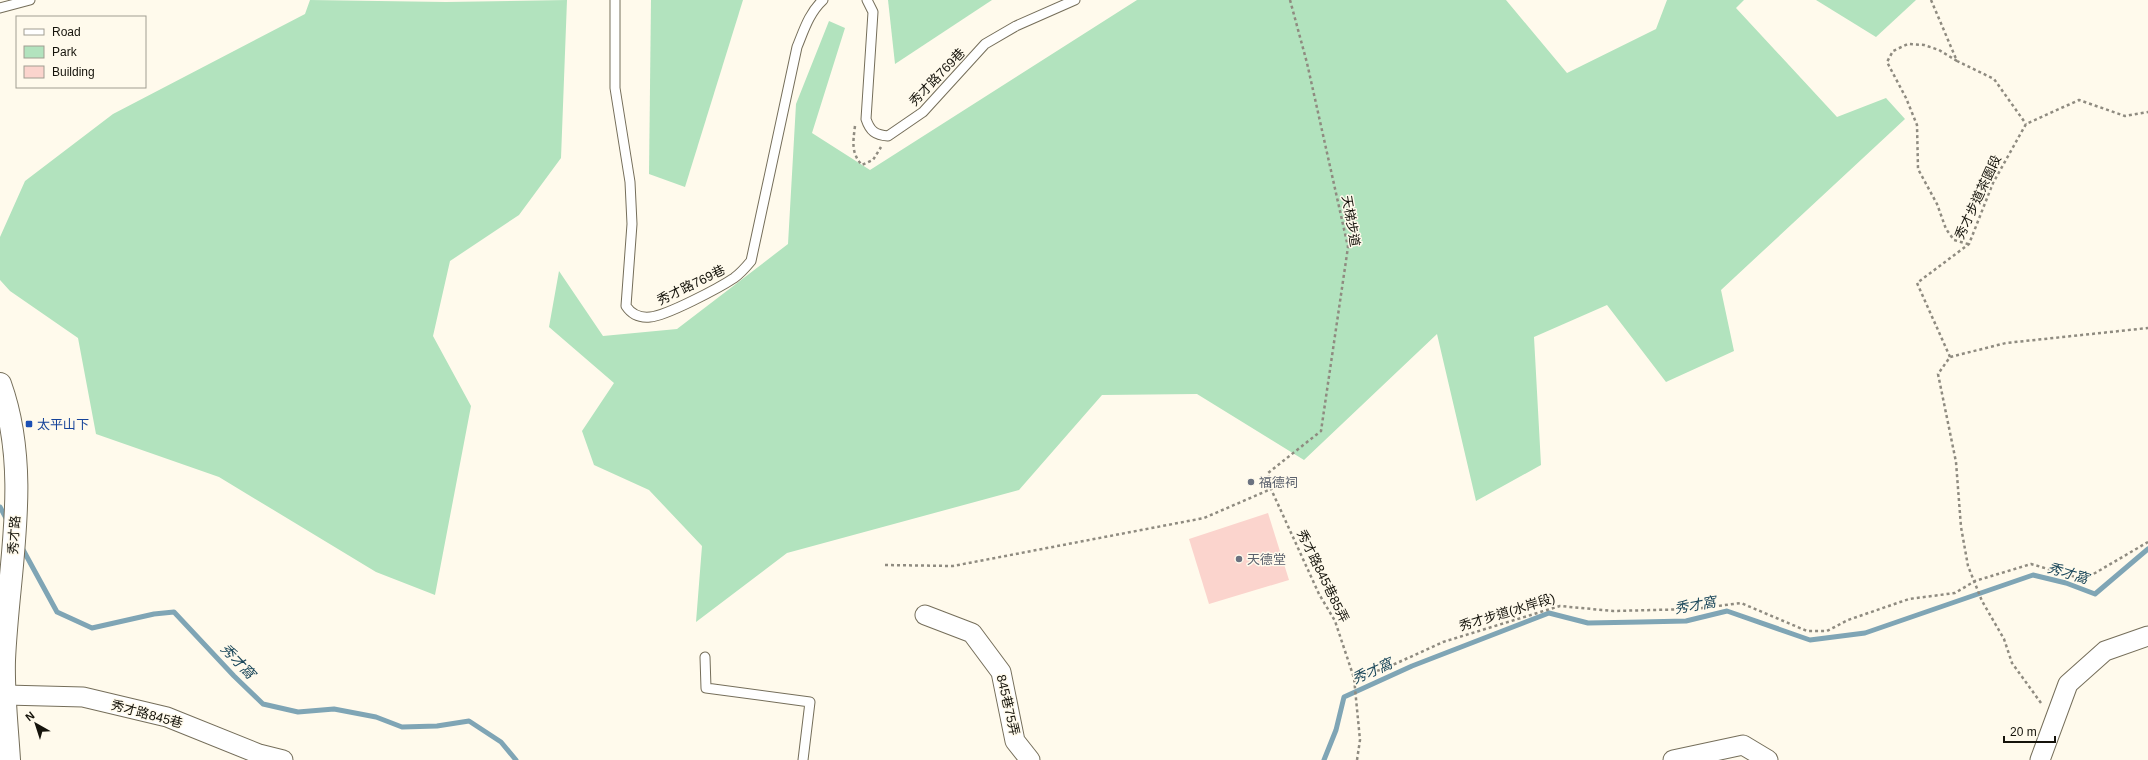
<svg xmlns="http://www.w3.org/2000/svg" width="2148" height="760" viewBox="0 0 2148 760" font-family="Helvetica,'Noto Sans TC',sans-serif">
<style>
.green{fill:#b2e3be}
.lines{fill:none;stroke-linecap:round;stroke-linejoin:round}
.stream{stroke:#7fa5b5;stroke-width:5}
.building{fill:#fbd4cd}
.lane-casing{stroke:#756e5a;stroke-width:11}
.street-casing{stroke:#756e5a;stroke-width:21}
.secondary-casing{stroke:#756e5a;stroke-width:24}
.path{stroke:#8f8b80;stroke-width:2.5;stroke-dasharray:3 3;stroke-linecap:butt}
.lane{stroke:#fff;stroke-width:9}
.street{stroke:#fff;stroke-width:19}
.secondary{stroke:#fff;stroke-width:22}
.transit-dot{fill:#1a4fb4;stroke:#fffaec;stroke-width:1.5}
.worship-dot{fill:#6b7280;stroke:#fffaec;stroke-width:1.5}
.labels{text-anchor:middle;dominant-baseline:central;stroke-width:3;stroke-linejoin:round;paint-order:stroke}
.street-label{font-size:13px;fill:#15130b;stroke:#fffaec}
.transit-label{font-size:13px;fill:#164399;stroke:#fffaec;text-anchor:start}
.worship-label{font-size:13px;fill:#5b616d;stroke:#fffaec;text-anchor:start}
.water-label{font-size:14px;font-style:italic;fill:#1a4659;stroke:#fffaec}
</style>
<rect width="100%" height="100%" fill="#fffaec"/>
<!-- green -->
<g class="green">
<path d="M310,0L446,2L567,0L561,158L519,215L450,261L433,336L471,406L435,595L376,572L219,477L96,434L78,338L10,291L0,280V237L25,181L113,114L305,14Z"/>
<path d="M651,0H743L685,187L649,174Z"/>
<path d="M888,0H992L895,64Z"/>
<path d="M1137,0H1506L1567,73L1656,29L1667,0H1744L1736,8L1837,117L1886,98L1905,119L1721,290L1734,351L1666,382L1607,305L1534,337L1541,465L1476,501L1437,334L1304,460L1197,394L1102,395L1019,490L787,553L696,622L702,546L649,490L594,465L582,431L614,383L549,327L559,271L603,336L677,329L788,244L796,104L829,21L845,28L812,133L870,170Z"/>
<path d="M1816,0H1916L1876,37Z"/>
</g>
<g class="lines">
<!-- stream -->
<g class="stream">
<path d="M0,507L7,520"/>
<path d="M21,546L57,612L92,628L154,614L174,612L234,676L263,704L298,712L334,709L376,717L402,727L437,726L469,721L501,742L516,760"/>
<path d="M1324,760L1336,730L1344,697L1412,666L1549,613L1588,623L1641,622L1686,621L1727,611L1810,640L1865,633L2033,575L2066,583L2095,594L2148,549"/>
</g>
</g>
<!-- building -->
<path class="building" d="M1268,513L1289,580L1209,604L1189,539Z"/>
<g class="lines">
<!-- lane casing -->
<g class="lane-casing">
<g id="lane">
<path d="M615,0V88L630,182L632,224L626,306C632,315 640,318 650,317C666,316 719,288 734,278C741,273 746,267 751,261L797,47C804,30 809,13 823,0"/>
<path d="M867,0L873,12L866,119C870,131 875,135 888,136L923,112L985,44L1016,26L1075,0"/>
<path d="M0,8L30,0"/>
<path d="M705,657L706,688L810,702L803,760"/>
</g>
</g>
<!-- street casing -->
<g class="street-casing">
<g id="street">
<path d="M925,615L972,633L1001,672L1015,741L1030,760"/>
<path d="M6,695L83,697L167,717L259,754L283,760"/>
<path d="M1673,760L1743,745L1768,760"/>
<path d="M2040,760L2068,684L2105,651L2148,636"/>
</g>
</g>
<!-- secondary casing -->
<g class="secondary-casing">
<path id="secondary" d="M0,384C32,473 8,568 4,660C3,693 7,727 9,760"/>
</g>
<!-- path -->
<g class="path">
<path d="M1290,0L1307,63L1348,247L1321,431L1268,473L1271,489L1319,594L1335,621L1354,678L1360,740L1357,760"/>
<path d="M1931,0L1957,61L1994,79L2026,124"/>
<path d="M1957,61L1939,50L1924,45L1908,44L1893,51L1887,62L1906,98L1917,125L1918,169L1937,204L1946,229L1954,240L1968,244"/>
<path d="M855,126C853,142 851,153 862,165L873,160L881,147"/>
<path d="M1950,357L1917,283L1969,244L1993,183L2026,124L2079,100L2125,116L2148,112"/>
<path d="M885,565L953,566L1204,518L1271,489"/>
<path d="M1354,678L1386,668L1443,642L1560,606L1613,611L1695,609L1741,603L1807,631H1827L1848,620L1909,599L1955,593L1975,581L2031,564L2079,578L2090,576L2148,542"/>
<path d="M2041,703L2012,663L2004,639L1982,601L1968,566L1961,527L1956,462L1938,374L1950,357L2006,343L2148,328"/>
</g>
<!-- lane -->
<use href="#lane" class="lane"/>
<!-- street -->
<use href="#street" class="street"/>
<!-- secondary -->
<use href="#secondary" class="secondary"/>
</g>
<!-- markers -->
<rect class="transit-dot" x="25" y="420" width="8" height="8" rx="2"/>
<g class="worship-dot">
<circle cx="1251" cy="482" r="4"/>
<circle cx="1239" cy="559" r="4"/>
</g>
<g class="labels">
<!-- street labels -->
<g class="street-label">
<text transform="translate(937 77) rotate(-46)">秀才路769巷</text>
<text transform="translate(1978 197) rotate(-65)">秀才步道茶園段</text>
<text transform="translate(1351 221) rotate(80)">天梯步道</text>
<text transform="translate(691 285) rotate(-26)">秀才路769巷</text>
<text transform="translate(14 535) rotate(-86)">秀才路</text>
<text transform="translate(1323 576) rotate(64)">秀才路845巷85弄</text>
<text transform="translate(1507 612) rotate(-17)">秀才步道(水岸段)</text>
<text transform="translate(1008 705) rotate(77)">845巷75弄</text>
<text transform="translate(147 714) rotate(15)">秀才路845巷</text>
</g>
<!-- transit labels -->
<g class="transit-label">
<text x="37" y="424">太平山下</text>
</g>
<!-- worship labels -->
<g class="worship-label">
<text x="1259" y="482">福德祠</text>
<text x="1247" y="559">天德堂</text>
</g>
<!-- water labels -->
<g class="water-label">
<text transform="translate(2068 573) rotate(17)">秀才窩</text>
<text transform="translate(1695 605) rotate(-10)">秀才窩</text>
<text transform="translate(238 661) rotate(46)">秀才窩</text>
<text transform="translate(1372 671) rotate(-24)">秀才窩</text>
</g>
</g>
<!-- legend -->
<rect x="16" y="16" width="130" height="72" fill="#fffaec" stroke="#a19e92"/>
<rect x="24" y="29" width="20" height="6" fill="#ffffff" stroke="#a19e92"/>
<text x="52" y="36" font-size="12" fill="#15130b">Road</text>
<rect x="24" y="46" width="20" height="12" fill="#b2e3be" stroke="#a19e92"/>
<text x="52" y="56" font-size="12" fill="#15130b">Park</text>
<rect x="24" y="66" width="20" height="12" fill="#fbd4cd" stroke="#a19e92"/>
<text x="52" y="76" font-size="12" fill="#15130b">Building</text>
<!-- north arrow -->
<g transform="translate(36 724) rotate(321)" stroke="#fffaec" stroke-width="3" paint-order="stroke">
<path d="M0-3L7 15L0 10L-7 15Z" fill="#15130b"/>
<text y="-6" font-size="11" font-weight="bold" text-anchor="middle" fill="#15130b">N</text>
</g>
<!-- scale -->
<path d="M2004 736v6h51v-6" fill="none" stroke="#15130b" stroke-width="2"/>
<text x="2010" y="736" font-size="12" fill="#15130b" stroke="#fffaec" stroke-width="3" paint-order="stroke">20 m</text>
</svg>
